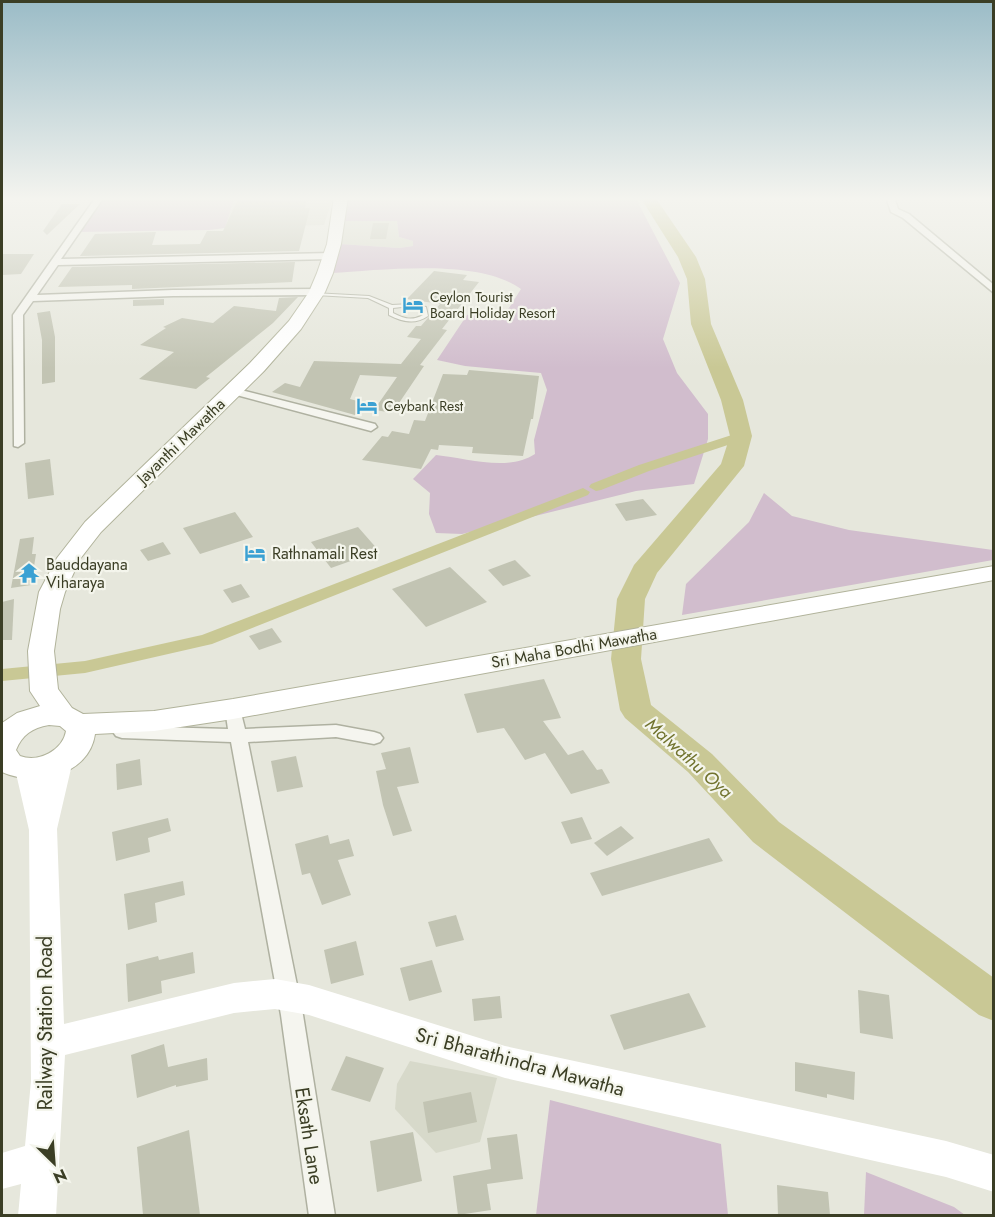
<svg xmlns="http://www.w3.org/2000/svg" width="995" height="1217" viewBox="0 0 995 1217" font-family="Jost,sans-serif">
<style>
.built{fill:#d7d9ca}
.green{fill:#d1bdcd}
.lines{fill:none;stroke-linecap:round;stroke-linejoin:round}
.canal{fill:#c9c895;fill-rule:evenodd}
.river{fill:#c9c895;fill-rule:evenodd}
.building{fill:#c2c4b3}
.lane-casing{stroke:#afb1a1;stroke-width:2}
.street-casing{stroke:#afb1a1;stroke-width:3}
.primary-casing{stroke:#b1b39b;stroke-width:2}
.lane{fill:#f5f5ef;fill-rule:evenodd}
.street{fill:#f5f5ef;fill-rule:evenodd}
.secondary{fill:#fff;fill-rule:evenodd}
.primary{fill:#fff;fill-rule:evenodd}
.labels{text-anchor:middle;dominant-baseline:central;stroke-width:4.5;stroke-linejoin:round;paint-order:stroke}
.far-poi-label{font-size:14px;fill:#3b3e25;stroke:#f4f5ec;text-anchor:start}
.street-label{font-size:16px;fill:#3b3e25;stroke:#f4f5ec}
.poi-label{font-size:16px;fill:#3b3e25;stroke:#f4f5ec;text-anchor:start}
.water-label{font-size:18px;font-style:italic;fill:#71732e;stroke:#f4f5ec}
.near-street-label{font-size:20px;fill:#3b3e25;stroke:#f4f5ec}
</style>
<rect width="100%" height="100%" fill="#e6e7dc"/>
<!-- built -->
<g class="built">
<path d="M235,197H333L324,225L225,228Z"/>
<path d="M390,220L397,221L399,237L413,241V246L399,248L340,244L341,221Z"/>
<path d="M410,1061L497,1078L480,1142L436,1153L395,1109L397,1084Z"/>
</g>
<!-- green -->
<g class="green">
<path d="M100,197H235L225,228L209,230L77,232Z"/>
<path d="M344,197H635L680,283L663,339L677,373L708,414V439L694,484L636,491L462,534L436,533L429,514L430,493L413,479L436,455C466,458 508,472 535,454L534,440L547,390L541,373L465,366L437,360L467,315L476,311L504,312L509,308L521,289C479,258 383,270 331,273L340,244L399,248L413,246V241L399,237L397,221H341Z"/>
<path d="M764,493L792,516L849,530L993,550V560L682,615L686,584L749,522Z"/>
<path d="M550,1100L721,1144L728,1215H536Z"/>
<path d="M866,1172L954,1207L965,1215H864Z"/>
</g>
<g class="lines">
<!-- canal -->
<g class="canal">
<path d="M741,432L746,433L748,436L746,439L649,471L601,490L596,491L589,487L591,484L639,465Z"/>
<path d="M583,488L590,492L588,495L212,644L85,673L2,681V669L85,661L202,635Z"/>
</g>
<!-- river -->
<path class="river" d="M640,197H655L696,257L705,279L711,324L743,400L752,436L744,466L657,573L645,599L641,659L651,705L712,754L779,822L994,978V1021L979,1015L753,842L688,772L625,718L620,710L611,659L617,599L634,565L721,464L730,436L721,400L691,324L687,279L678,257Z"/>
</g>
<!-- building -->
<g class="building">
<path d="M239,197H307L305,208H310L299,251L80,256L95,234L156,232L152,245L200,244L207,231H223Z"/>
<path d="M62,204H80L47,235L43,231Z"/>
<path d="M373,223H389L386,239H370Z"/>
<path d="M2,254H34L21,274L2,275Z"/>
<path d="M295,262L292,282L132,289V285L58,287L72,267Z"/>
<path d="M434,271L467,275L463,280L479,282L442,329L447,330L420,365L424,366L397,406L393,405L388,412L374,410L397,377L360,375L350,399L369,404L355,415L272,392L285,383L300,387L314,361L401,364L421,339L407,337L416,326H421L440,304L407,299Z"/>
<path d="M298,297L273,323L206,377L210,378L196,389L139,379L174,352L140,345L166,328L163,327L182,318L213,323L234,306L276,311L279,298Z"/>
<path d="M164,299V305L133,306V300Z"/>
<path d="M50,311L55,337V382L42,384V340L37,313Z"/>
<path d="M469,370L539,376L533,419H531L523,456L472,453L473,447L439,445L438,450L431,449L421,469L362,460L382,436L388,437L392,431L409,434L414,420L425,421L443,374L467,375Z"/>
<path d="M50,459L54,495L28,499L25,463Z"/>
<path d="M643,499L657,515L626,521L615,504Z"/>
<path d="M235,512L253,537L200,554L183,528Z"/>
<path d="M358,527L379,551L331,568L311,542Z"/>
<path d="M34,537L32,554H36L31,585L11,588L20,539Z"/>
<path d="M163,542L171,554L148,561L140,550Z"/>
<path d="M515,560L531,576L503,586L488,570Z"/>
<path d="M450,567L487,602L426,627L392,589Z"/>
<path d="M241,584L250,597L232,603L223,590Z"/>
<path d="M14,599L12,640H2V602Z"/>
<path d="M272,628L282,642L259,650L249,636Z"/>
<path d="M544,679L561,718L543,721L568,755L583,750L597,770L602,769L610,783L571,794L545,753L525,760L504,728L477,733L464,694Z"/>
<path d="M410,747L419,783L397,787L412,831L393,836L383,805L376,771L386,769L381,753Z"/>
<path d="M296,756L303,787L277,792L271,761Z"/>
<path d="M140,759L142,785L117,790L116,764Z"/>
<path d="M582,817L592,839L571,844L561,822Z"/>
<path d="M168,818L171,831L148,838L150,852L116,861L112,832Z"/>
<path d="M621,826L634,838L607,856L594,843Z"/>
<path d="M328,835L330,844L349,839L354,856L338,860L351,895L322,905L310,873L302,875L295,844Z"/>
<path d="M709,838L723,861L602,896L590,873Z"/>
<path d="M183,881L185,895L155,903L157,922L128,930L124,894Z"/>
<path d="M456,915L464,940L436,947L428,922Z"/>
<path d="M356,941L364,975L331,984L324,950Z"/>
<path d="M193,952L195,973L161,981L162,993L128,1002L126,964L158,956L159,960Z"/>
<path d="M432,960L442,992L409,1001L400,968Z"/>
<path d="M858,990L889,995L893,1039L860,1033Z"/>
<path d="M689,993L706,1027L624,1050L610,1015Z"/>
<path d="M500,996L502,1018L474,1021L472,999Z"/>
<path d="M164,1044L168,1067L207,1058L208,1080L176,1087V1085L137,1098L131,1055Z"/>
<path d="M346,1056L384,1068L370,1102L331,1090Z"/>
<path d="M795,1062L855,1072L854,1100L827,1094V1098L795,1091Z"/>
<path d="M471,1092L477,1122L428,1133L423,1102Z"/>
<path d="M189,1130L200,1215H143L137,1147Z"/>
<path d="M413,1132L422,1181L377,1192L370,1141Z"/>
<path d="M517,1134L523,1179L487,1184L491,1210L458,1215L453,1176L491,1169L487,1138Z"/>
<path d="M777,1185L828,1192L830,1215H778Z"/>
</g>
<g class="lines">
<!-- lane casing -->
<g class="lane-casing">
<path id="lane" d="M313,293L369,296L392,305L411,304L426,307L428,316C415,325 403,322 389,315V308L368,298L315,295H313ZM411,306L422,309L423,315C412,321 404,319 393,313V308Z"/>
</g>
<!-- street casing -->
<g class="street-casing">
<g id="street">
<path d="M96,197H104L61,259L331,253L335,256L331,259L58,265L37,295L173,290L317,289L322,292L317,295L173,296L33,301L23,315L24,443L18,447L14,446L13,315Z"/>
<path d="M886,197H894L898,209L909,214L994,285V293L903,218L891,212Z"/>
<path d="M233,388L375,424L377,427L371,431L229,393V389Z"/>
<path d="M233,703L239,705L245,729L336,725L374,732L380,734L383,738L380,742L374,744L336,737L248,742L303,1015L335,1216H309L281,1015L231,742L122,738L116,736L113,732L116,728L122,726L228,729L225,709L227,705Z"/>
</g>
</g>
<!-- primary casing -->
<g class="primary-casing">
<path id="primary" d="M334,197H348L341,244L333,273L325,292L301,329L264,371L101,532L80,559L65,592L60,609L54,651L58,689L72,708L83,714L154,711L233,699L994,566V580L233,719L154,731L95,734C89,776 35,787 2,772V723L17,713L40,706L30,691L28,651L39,592L57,558L85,522L250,363L289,321L309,292L317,273L327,244ZM49,725L60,726L66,731C63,750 39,763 20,756L16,750C22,735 32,728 49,725Z"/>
</g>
<!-- lane -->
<use href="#lane" class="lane"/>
<!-- street -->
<use href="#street" class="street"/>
<!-- secondary -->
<path class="secondary" d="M60,750L69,753L73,760L57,829L64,1024L234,983L275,979L309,985L505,1046L946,1141L994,1155V1192L946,1177L505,1078L309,1015L275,1009L234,1013L65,1055L56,1216H18L21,1184L2,1189V1153L25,1146L31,1081L29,830L15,769L19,762L28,759L37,762L43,775L51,753Z"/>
<!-- primary -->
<use href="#primary" class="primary"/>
</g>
<!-- sky -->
<linearGradient id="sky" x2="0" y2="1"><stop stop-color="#9bbcc7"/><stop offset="0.54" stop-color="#f4f4ef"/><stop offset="1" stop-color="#f4f4ef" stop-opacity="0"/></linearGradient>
<rect width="995" height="368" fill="url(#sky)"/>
<!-- icons -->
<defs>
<g id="hotel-bare" transform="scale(1.62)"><path d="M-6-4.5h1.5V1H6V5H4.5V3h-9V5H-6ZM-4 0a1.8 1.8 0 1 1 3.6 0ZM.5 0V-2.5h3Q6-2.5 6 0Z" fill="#3ba1d3" stroke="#f4f5ec" stroke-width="2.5" paint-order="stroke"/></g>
<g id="temple-bare" transform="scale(1.62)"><path d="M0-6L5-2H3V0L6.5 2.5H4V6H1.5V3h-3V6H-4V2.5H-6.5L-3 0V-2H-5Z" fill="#3ba1d3" stroke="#f4f5ec" stroke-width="2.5" paint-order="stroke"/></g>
</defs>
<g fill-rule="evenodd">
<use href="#hotel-bare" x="413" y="305"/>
<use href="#hotel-bare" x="367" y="406"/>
<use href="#hotel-bare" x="255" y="553"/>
<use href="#temple-bare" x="29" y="573"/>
</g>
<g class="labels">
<!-- far-poi labels -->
<g class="far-poi-label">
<text x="430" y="297">Ceylon Tourist<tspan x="430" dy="16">Board Holiday Resort</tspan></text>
<text x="384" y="406">Ceybank Rest</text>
</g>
<!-- street labels -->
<g class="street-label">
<text transform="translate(181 441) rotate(-44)">Jayanthi Mawatha</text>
<text transform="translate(574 648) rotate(-10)">Sri Maha Bodhi Mawatha</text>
</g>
<!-- poi labels -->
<g class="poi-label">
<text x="272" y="553">Rathnamali Rest</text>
<text x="46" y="564">Bauddayana<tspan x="46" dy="18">Viharaya</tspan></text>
</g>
<!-- water labels -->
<g class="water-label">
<text transform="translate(689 758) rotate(42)">Malwathu Oya</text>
</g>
<!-- near-street labels -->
<g class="near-street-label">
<text transform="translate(45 1023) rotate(-90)">Railway Station Road</text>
<text transform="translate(520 1062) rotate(15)">Sri Bharathindra Mawatha</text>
<text transform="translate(309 1136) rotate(81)">Eksath Lane</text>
</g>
</g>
<!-- border -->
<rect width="995" height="1217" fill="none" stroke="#3b3e25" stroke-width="6"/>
<!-- north arrow -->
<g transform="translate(54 1163) rotate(155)" stroke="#f4f5ec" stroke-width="4.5" paint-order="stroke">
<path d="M0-4.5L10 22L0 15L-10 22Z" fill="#3b3e25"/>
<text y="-9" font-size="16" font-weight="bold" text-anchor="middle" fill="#3b3e25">N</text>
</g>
</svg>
